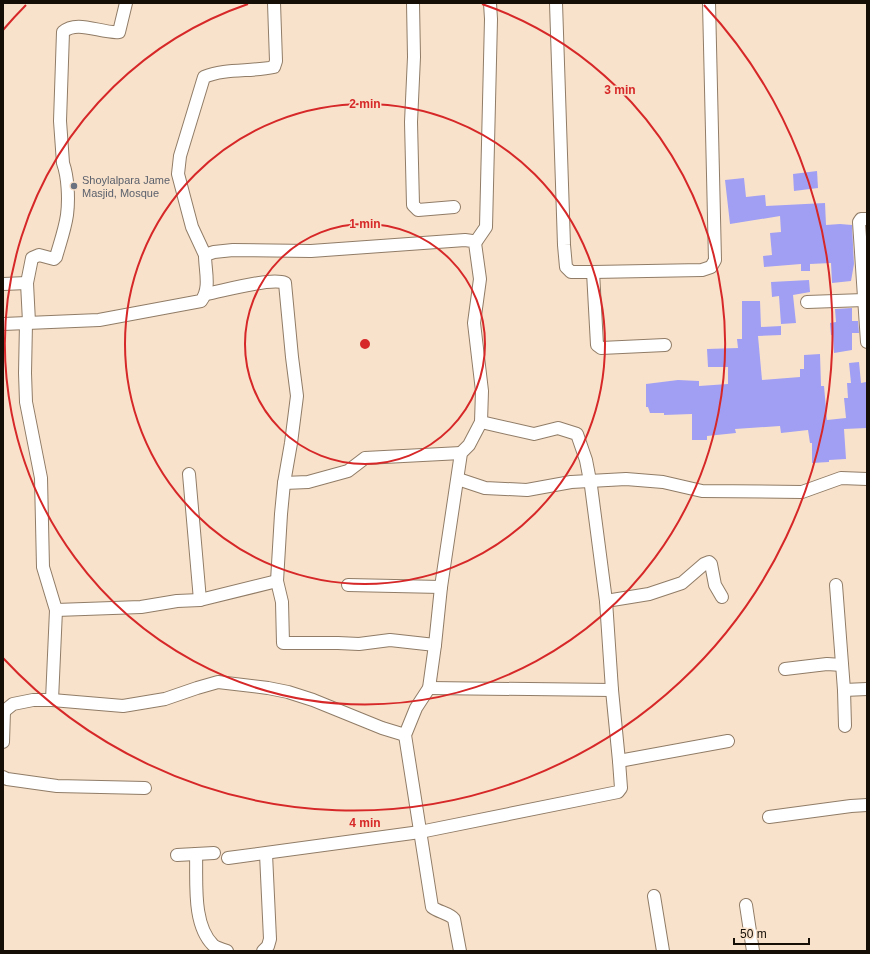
<svg xmlns="http://www.w3.org/2000/svg" width="870" height="954" viewBox="0 0 870 954" font-family="Helvetica,sans-serif">
<style>
.building{fill:#a09ff4}
.lines{fill:none;stroke-linecap:round;stroke-linejoin:round}
.minor-casing{stroke:#907c67;stroke-width:14}
.minor{stroke:#fff;stroke-width:12}
.ring{fill:none;stroke:#d62828;stroke-width:2}
.worship-dot{fill:#6b7280;stroke:#f9e2cb;stroke-width:1.5}
.labels{text-anchor:middle;dominant-baseline:central;stroke-width:3;stroke-linejoin:round;paint-order:stroke}
.worship-label{font-size:11px;fill:#5b616d;stroke:#f9e2cb;text-anchor:start}
.centre{fill:#d62828;stroke:#f9e2cb;stroke-width:2}
.ring-label{font-size:12px;text-anchor:middle;font-weight:bold;fill:#d62828;stroke:#f9e2cb;stroke-width:3;stroke-linejoin:round;paint-order:stroke}
</style>
<rect width="100%" height="100%" fill="#f9e2cb"/>
<!-- building -->
<g class="building">
<path d="M817,171L818,188L794,191L793,174Z"/>
<path d="M744,178L746,197L765,195L766,206L825,203L826,225L840,224L852,225L854,264L851,281L832,283L831,263L810,264V271H801V264L764,267L763,256L772,255L770,233L781,232L780,216L730,224L725,180Z"/>
<path d="M809,280L810,292L793,295L796,323L781,324L779,296L772,297L771,282Z"/>
<path d="M742,301H760L761,327L781,326V335L758,336L762,380L800,377V369H804V355L820,354L821,386H824L827,420L846,418L844,398H848L847,383H851L849,363L859,362L861,383L866,382L867,428L844,429L846,459L829,460V462L812,463V443H810L808,430L781,433L780,426L735,429L736,433L707,436V440H692V414L664,415V413H650L648,407H646V384L678,380L699,381V386L728,384V367H708L707,349L738,348L737,339H742Z"/>
<path d="M852,308V321H858L859,333H852V350L834,353L833,335H831L830,323L836,322L835,309Z"/>
</g>
<g class="lines">
<!-- minor casing -->
<g class="minor-casing">
<g id="minor">
<path d="M413,3L414,57L411,122L413,205L418,210L454,207"/>
<path d="M556,3L564,245L566,267L571,272H593L702,270L711,267L715,260L709,3"/>
<path d="M867,219H861L859,222L867,342"/>
<path d="M475,243L486,227L491,19L490,3"/>
<path d="M205,255L192,227L178,174L180,156L204,77C225,68 251,72 274,67L276,61L274,3"/>
<path d="M593,272L597,345L601,348L665,345"/>
<path d="M3,284L27,283"/>
<path d="M206,294C223,291 271,277 285,283L292,357L297,396L291,443L284,483L281,514L277,581L282,602L283,643H338L359,644L390,640L435,645"/>
<path d="M807,302L864,300"/>
<path d="M29,322L27,283L32,258L39,255L54,259L56,257C60,243 65,229 67,215C69,199 68,177 63,163L60,121L63,32C77,19 102,34 119,32L126,3"/>
<path d="M26,323L25,373L26,402L41,478L43,567L56,610L52,700"/>
<path d="M3,324L99,320L201,301C211,288 205,271 205,255L214,252L233,250L311,251L465,240L472,241L475,243L480,279L474,323L482,391L481,422L469,445L461,453L441,587L435,645L429,688L416,708L405,735L432,907C438,912 449,913 454,919L460,951"/>
<path d="M189,474L200,600"/>
<path d="M458,479L485,488L527,490L571,482L626,479L663,482L702,491L802,492L841,478L867,479"/>
<path d="M284,483L308,482L348,471L365,458L461,453"/>
<path d="M348,585L441,587"/>
<path d="M836,585L844,690L845,726"/>
<path d="M606,601L649,594L682,583L704,564L709,562L711,564L715,585L722,597"/>
<path d="M56,610L141,607L177,601L200,600L277,581"/>
<path d="M785,669L827,664L842,665"/>
<path d="M429,688L612,690"/>
<path d="M844,690L867,689"/>
<path d="M3,712L13,704L33,700H52L123,706L165,699L197,688L218,682L268,688L288,692L313,700L382,728L405,735"/>
<path d="M3,742L4,710"/>
<path d="M619,761L728,741"/>
<path d="M3,777L7,779L57,786L145,788"/>
<path d="M769,817L851,806L867,805"/>
<path d="M196,854C197,881 192,924 213,945C216,948 222,949 227,951"/>
<path d="M177,855L214,853"/>
<path d="M228,858L420,832L618,792L621,788L619,761L612,690L606,601L591,486L586,460L577,434L558,428L534,434L481,422"/>
<path d="M654,896L663,951"/>
<path d="M746,905L753,951"/>
<path d="M263,951L268,946L270,939L266,854"/>
</g>
</g>
<!-- minor -->
<use href="#minor" class="minor"/>
</g>
<!-- distance rings -->
<g class="ring">
<circle cx="365" cy="344" r="120"/>
<circle cx="365" cy="344" r="240"/>
<path d="M482 4A360 360 0 1 1 248 4"/>
<path d="M3 30A479 479 0 0 1 26 5M704 5A479 479 0 1 1 3 658"/>
</g>
<!-- markers -->
<circle class="worship-dot" cx="74" cy="186" r="4"/>
<g class="labels">
<!-- worship labels -->
<g class="worship-label">
<text x="82" y="180">Shoylalpara Jame<tspan x="82" dy="13">Masjid, Mosque</tspan></text>
</g>
</g>
<circle cx="365" cy="344" r="6" class="centre"/>
<g class="ring-label">
<text x="620" y="94">3 min</text>
<text x="365" y="108">2 min</text>
<text x="365" y="228">1 min</text>
<text x="365" y="827">4 min</text>
</g>
<!-- border -->
<rect width="870" height="954" fill="none" stroke="#150e06" stroke-width="8"/>
<!-- scale -->
<path d="M734 938v6h75v-6" fill="none" stroke="#150e06" stroke-width="2"/>
<text x="740" y="938" font-size="12" fill="#150e06" stroke="#f9e2cb" stroke-width="3" paint-order="stroke">50 m</text>
</svg>
